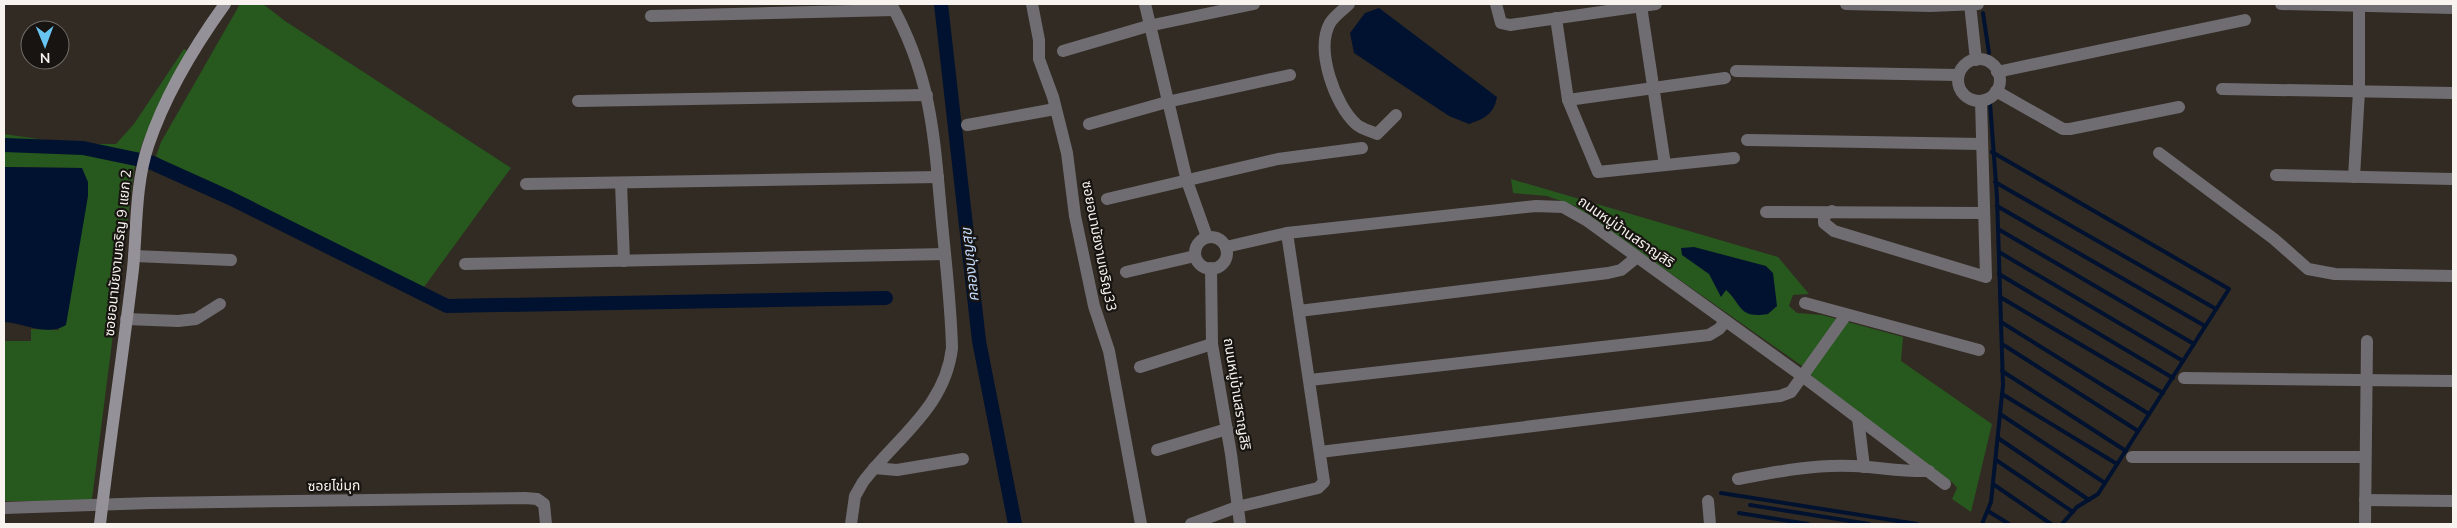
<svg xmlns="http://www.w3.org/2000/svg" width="2457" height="528" viewBox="0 0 2457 528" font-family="'Nunito Sans','Noto Sans Thai',sans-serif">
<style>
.green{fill:#27581e}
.water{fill:#00122f}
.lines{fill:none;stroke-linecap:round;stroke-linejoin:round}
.stream{stroke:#00122f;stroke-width:4}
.canal{stroke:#00122f;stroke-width:14}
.street{stroke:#6f6d72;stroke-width:12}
.secondary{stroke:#959199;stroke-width:12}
.labels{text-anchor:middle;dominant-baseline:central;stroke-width:4.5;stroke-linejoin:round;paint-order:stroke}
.street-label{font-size:14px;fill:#f8f3ee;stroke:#181411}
.water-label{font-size:15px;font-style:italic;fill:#c4dcff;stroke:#181411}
</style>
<rect width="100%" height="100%" fill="#322b23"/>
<!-- green -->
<g class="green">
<path d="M240,4H263L285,21L511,168L424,287L168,165L156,156L161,142Z"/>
<path d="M184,49L189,52L143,141L134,170L92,499L85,502L4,501V341H31V329L59,330L82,168L4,167V134L72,144H116L134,124Z"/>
<path d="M1511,179L1778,257L1809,294L1793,295L1789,306L1797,313L1822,315L1903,337L1901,361L1992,424L1971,512L1952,499L1957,488L1953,483L1820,384L1802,366L1575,206L1547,196L1513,193Z"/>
</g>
<!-- water -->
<g class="water">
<path d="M1379,8L1497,97C1494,114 1484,119 1469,124L1449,116L1354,53L1350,33L1365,13Z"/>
<path d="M4,167L82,168L88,182V196L66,325C47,337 24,323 4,322Z"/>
<path d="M1694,247L1766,266L1773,273L1777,306L1768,314C1738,319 1742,304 1726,290L1721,297L1709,274L1682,255L1681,248Z"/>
</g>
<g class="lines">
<!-- stream -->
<g class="stream">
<path d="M1983,13L1989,53"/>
<path d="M1992,152L2229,289L2098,494L2077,507L2062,524"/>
<path d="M1995,182L2216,309"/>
<path d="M1997,206L2205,326"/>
<path d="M1998,229L2194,344"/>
<path d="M1999,252L2183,361"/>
<path d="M1999,274L2173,378"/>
<path d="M2000,297L2163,393"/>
<path d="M2001,322L2149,414"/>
<path d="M2002,344L2138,431"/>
<path d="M2002,371L2126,451"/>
<path d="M2002,394L2117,464"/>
<path d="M2000,414L2105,483"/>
<path d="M1998,438L2089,500"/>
<path d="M1996,460L2073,512"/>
<path d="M1993,484L2051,524"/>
<path d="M1721,493L1917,524"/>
<path d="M1750,505L1869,524"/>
<path d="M1988,511L2009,524"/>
<path d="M1739,513L1808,524"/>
<path d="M1982,524L1991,502L2003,385L1997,197L1990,103"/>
</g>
<!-- canal -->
<g class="canal">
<path d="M941,4L979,341L1015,524"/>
<path d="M4,145L83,148L150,162L230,198L447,306L886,298"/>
</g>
<!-- street -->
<g class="street">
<path d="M1032,4L1039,40V59L1053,97L1067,153L1075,216L1094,306L1109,351L1141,524"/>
<path d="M1145,4L1187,181L1207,237"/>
<path d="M1349,4C1343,10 1334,16 1330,23C1315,50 1335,105 1356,124C1361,129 1371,131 1377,134L1396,115"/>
<path d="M1496,4L1501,23L1510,25L1656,4"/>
<path d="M1846,4L1930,6L1978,4"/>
<path d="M1970,4L1976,60"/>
<path d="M2281,4L2453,8"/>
<path d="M1641,6L1665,165"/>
<path d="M651,16L894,10"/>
<path d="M1556,18L1568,100L1725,78"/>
<path d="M1063,51L1148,26L1254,4"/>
<circle cx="1979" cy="80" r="21"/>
<path d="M1736,71L1958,75"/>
<path d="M1997,72L2245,20"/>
<path d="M2222,89L2453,93"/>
<path d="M1996,91L2063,129H2070L2179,107"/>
<path d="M1568,100L1598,172L1734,158"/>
<path d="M578,101L927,95"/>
<path d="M1089,124L1167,102L1290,75"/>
<path d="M967,125L1055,109"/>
<path d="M1747,140L1981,144"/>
<path d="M2159,153L2274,239L2308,269L2335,274L2453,276"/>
<path d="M2276,175L2453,179"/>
<path d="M2354,177L2359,91V4"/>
<path d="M621,183L624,261"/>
<path d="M526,184L938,177"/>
<path d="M1107,199L1278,159L1362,148"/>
<path d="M1832,211L1824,216V223L1834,231L1986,277L1981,101"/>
<path d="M1766,212L1983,213"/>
<circle cx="1211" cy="253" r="16"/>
<path d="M1226,247L1287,233L1536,206L1563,207L1586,220L1802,376L1945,484"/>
<path d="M134,256L231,260"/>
<path d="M465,264L945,254"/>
<path d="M1211,268L1212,344L1231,454L1240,524"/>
<path d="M1126,272L1195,256"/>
<path d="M1805,303L1979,350"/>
<path d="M1299,311L1608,273L1621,270L1637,257"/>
<path d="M126,319L178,321L196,319L220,304"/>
<path d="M1140,367L1212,344"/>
<path d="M2184,378L2453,381"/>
<path d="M1310,380L1709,335L1719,329L1725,322"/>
<path d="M1858,418L1864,467"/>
<path d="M1157,450L1227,429"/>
<path d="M1320,452L1780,396L1791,392L1846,315"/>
<path d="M2132,457H2365"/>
<path d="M874,468L897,470L963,459"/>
<path d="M1738,479C1775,472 1814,464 1853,466C1878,467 1903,472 1929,471"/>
<path d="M2365,500L2453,501"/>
<path d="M1708,501L1710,524"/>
<path d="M4,508L150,503L525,498L537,499L544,504L546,524"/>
<path d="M851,524L855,496L863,482C897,437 945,408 952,348C951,306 946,265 942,223C934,139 933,80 891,4"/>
<path d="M1191,524L1237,507L1318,488L1324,482L1287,233"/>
<path d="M2365,524L2367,341"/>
</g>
<!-- secondary -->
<path class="secondary" d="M100,524C110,439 123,354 133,269C137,228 135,186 148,146C165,95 194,47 225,4"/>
</g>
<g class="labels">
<!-- street labels -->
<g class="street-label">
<text transform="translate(1626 232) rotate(35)">ถนนหมู่บ้านสราญสิริ</text>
<text transform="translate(1099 246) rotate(79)">ซอยอนามัยงามเจริญ33</text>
<text transform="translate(118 253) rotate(-84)">ซอยอนามัยงามเจริญ 9 แยก 2</text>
<text transform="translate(1237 394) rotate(81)">ถนนหมู่บ้านสราญสิริ</text>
<text transform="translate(334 486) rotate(-1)">ซอยไข่มุก</text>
</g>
<!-- water labels -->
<g class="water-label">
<text transform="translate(970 265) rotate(-96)">คลองบุญสุข</text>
</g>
</g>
<!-- border -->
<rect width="2457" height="528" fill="none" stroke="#f8f3ee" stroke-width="10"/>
<!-- north arrow -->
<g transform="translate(45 45) rotate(179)"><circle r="24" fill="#181411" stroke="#726d69"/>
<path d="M0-4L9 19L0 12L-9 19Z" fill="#68c4f0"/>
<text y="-8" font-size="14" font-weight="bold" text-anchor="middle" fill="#f8f3ee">N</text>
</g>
</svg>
